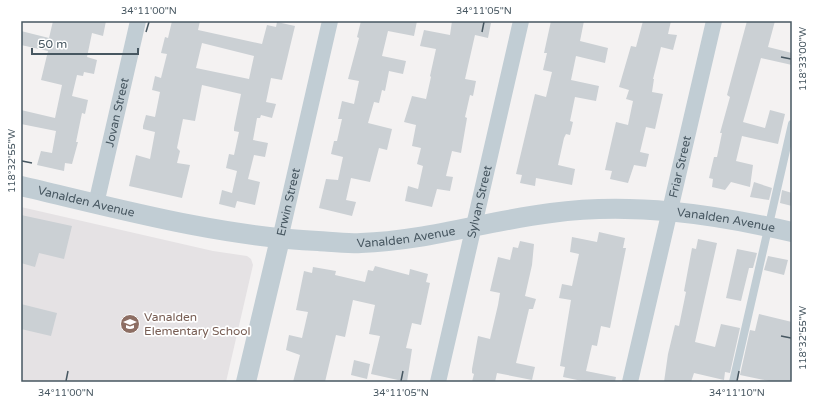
<svg xmlns="http://www.w3.org/2000/svg" width="813" height="403" viewBox="0 0 813 403" font-family="'Varela Round',sans-serif">
<style>
.education{fill:#e5e2e4}
.building{fill:#cbd0d4;fill-rule:evenodd}
.lines{fill:none;stroke-linecap:round;stroke-linejoin:round}
.service{stroke:#c1cdd4;stroke-width:8}
.minor{stroke:#c1cdd4;stroke-width:16}
.tertiary{stroke:#c1cdd4;stroke-width:20}
.ticks{fill:none;stroke:#475761;stroke-width:1.5}
.labels{text-anchor:middle;dominant-baseline:central;stroke-width:3.5;stroke-linejoin:round;paint-order:stroke}
.street-label{font-size:12px;fill:#475761;stroke:#fff}
.education-label{font-size:12px;fill:#785e54;stroke:#fff;text-anchor:start}
.neatline{fill:none;stroke:#475761;stroke-width:1.5}
.ticks-label{font-size:10px;text-anchor:middle;fill:#475761}
</style>
<rect width="100%" height="100%" fill="#f4f2f2"/>
<!-- education -->
<path class="education" d="M21,207L213,251L247,256L251,259L253,265L226,382H21Z"/>
<!-- building -->
<g class="building">
<path d="M53,21H106L103,36L92,33L87,57L97,60L94,74L84,72L83,76L77,75L72,96L88,100L85,114L82,113L76,142H78L72,164L65,163L64,171L37,165L41,151L52,153L56,131L21,124V110L55,118L62,85L41,80L48,51L21,45V31L49,38Z"/>
<path d="M172,21H200L198,30L262,44L267,25L276,27L277,22L295,26L282,80L271,78L266,102L276,104L272,118L261,115L260,118H257L253,140L268,143L265,157L254,155L248,179L260,182L255,205L237,201L235,208L219,204L222,190L232,193L237,171L226,168L229,154L234,155L239,132L234,131V128L241,94L202,85L195,121L183,119L177,148L180,151L177,163L190,165L182,198L129,186L136,155L150,159L155,132L143,129V126L146,115L155,117L160,92L152,90L155,76L161,78L167,54L161,53L165,37L168,38ZM202,43L254,56L249,79L196,68Z"/>
<path d="M361,21H417L414,36L388,31L382,56L406,61L403,74L389,71L385,91L382,90L379,103L374,102L368,123L392,129L387,150L379,148L370,182L351,178L346,200L356,202L352,216L319,208L326,179L338,180L343,157L331,154L334,141H337L342,119H338L342,101L354,104L359,81L348,79L359,38L357,37Z"/>
<path d="M452,21H480L491,23L488,38L475,35L465,79L476,81L473,96L470,95L465,117L467,118L461,153L452,151L446,176L453,177L450,191L437,189L432,207L405,201L408,186L418,189L423,166L417,164L421,148L412,146L416,125L404,122L412,96L426,99L431,77L430,76L436,49L420,46L424,30L450,35Z"/>
<path d="M551,21H584L580,41L608,48L605,63L576,56L571,80L599,86L596,101L575,97L570,121L573,122L570,135L566,134L564,138L558,165L575,169L572,185L536,178L535,186L520,183L522,175L516,174L535,94L546,97L552,72L543,70L547,53H544Z"/>
<path d="M643,21H671L668,34L677,35L673,50L661,47L653,79H654L652,92L663,94L655,129L646,127L640,152L649,154L646,167L634,165L628,183L610,179L612,171L605,170L616,122L628,125L633,101L626,99L629,90L619,87L631,46L636,47Z"/>
<path d="M747,21H775L768,47L792,53V65L761,58L743,122L765,128L770,110L785,114L778,144L742,136L736,161L753,165L750,187L731,182L725,190L712,187L713,179L709,178L714,157H717L722,133H720L730,97L727,95Z"/>
<path d="M754,182L772,188L769,200L750,197Z"/>
<path d="M782,190L792,193V206L780,203Z"/>
<path d="M21,215L72,226L64,259L39,253L35,267L21,263Z"/>
<path d="M599,232L625,238L623,248H626L610,328L601,326L597,346L592,345L586,371L616,377L615,382H581L582,381L563,377L565,367L560,366L571,300L559,298L562,284L572,286L579,254L570,252L572,237L597,242Z"/>
<path d="M698,239L717,243L695,342L715,347L721,324L740,328L730,373L725,372L724,380L694,373L691,382H664L668,354L675,325L679,326L686,292L684,291L692,248L696,249Z"/>
<path d="M520,241L534,244L532,265L525,296L536,299L533,309H529L516,363L535,367L532,380L497,373L495,382H472L474,374L472,373V369L478,336L490,339L498,305L500,293L490,291L498,257L510,260L513,247L518,248Z"/>
<path d="M737,249L757,253L753,268H749L741,301L726,298Z"/>
<path d="M768,256L788,260L784,275L764,270Z"/>
<path d="M375,266L409,275L410,269L428,274L426,282L430,283L421,325L412,323L406,348L412,349L407,382L371,374L380,336L369,334L375,305L353,300L345,337L336,335L325,382H293L300,355L286,350L289,335L302,338L308,312L296,310L304,271L312,273L313,267L336,271L335,275L365,282L368,270L373,271Z"/>
<path d="M21,304L57,313L51,336L21,329Z"/>
<path d="M759,314L792,322V382H774L740,375L750,330L755,331Z"/>
<path d="M354,360L370,364L367,379L351,375Z"/>
</g>
<g class="lines">
<!-- service -->
<path class="service" d="M733,382L792,124"/>
<!-- minor -->
<g class="minor">
<path id="s1" d="M96,204L138,21"/>
<path id="s2" d="M280,239L330,21"/>
<path id="s3" d="M438,382L521,21"/>
<path id="s4" d="M630,382L714,21"/>
</g>
<!-- tertiary -->
<g class="tertiary">
<path id="s5" d="M21,186C119,209 217,236 318,241C332,242 347,244 361,243C425,241 487,221 551,213C632,202 713,214 792,232"/>
<path d="M246,382L280,239"/>
</g>
</g>
<!-- ticks -->
<path class="ticks" d="M146,32L149,22M482,32L484,22M781,57L791,59M22,161L32,163M781,336L791,338M66,381L68,371M401,381L403,371M737,381L739,371"/>
<!-- icons -->
<defs>
<g id="school-disc" transform="scale(1)"><circle r="9.5" fill="#8d6e63" stroke="#fff"/><path d="M0-5L7-2L0 1L-7-2ZM-4 1L0 2.5L4 1V4Q0 6-4 4Z" fill="#fff"/></g>
</defs>
<g fill-rule="evenodd">
<use href="#school-disc" x="130" y="324"/>
</g>
<g class="labels">
<!-- street labels -->
<g class="street-label">
<text stroke="none"><textPath href="#s1" startOffset="94">Jovan Street</textPath></text>
<text stroke="none"><textPath href="#s4" startOffset="221">Friar Street</textPath></text>
<text stroke="none"><textPath href="#s5" startOffset="67">Vanalden Avenue</textPath></text>
<text stroke="none"><textPath href="#s3" startOffset="185">Sylvan Street</textPath></text>
<text stroke="none"><textPath href="#s2" startOffset="38">Erwin Street</textPath></text>
<text stroke="none"><textPath href="#s5" startOffset="714">Vanalden Avenue</textPath></text>
<text stroke="none"><textPath href="#s5" startOffset="391">Vanalden Avenue</textPath></text>
</g>
<!-- education labels -->
<g class="education-label">
<text x="144" y="317">Vanalden<tspan x="144" dy="14">Elementary School</tspan></text>
</g>
</g>
<!-- border -->
<rect width="813" height="403" fill="none" stroke="#ffffff" stroke-width="44"/>
<!-- scale -->
<path d="M32 48v6h106v-6" fill="none" stroke="#475761" stroke-width="2"/>
<text x="38" y="48" font-size="12" fill="#475761" stroke="#ffffff" stroke-width="3" paint-order="stroke">50 m</text>
<rect x="22" y="22" width="769" height="359" class="neatline"/>
<g class="ticks-label">
<text x="149" y="14">34°11'00"N</text>
<text x="484" y="14">34°11'05"N</text>
<text transform="translate(802 59) rotate(-90)" y="4">118°33'00"W</text>
<text transform="translate(11 161) rotate(-90)" y="4">118°32'55"W</text>
<text transform="translate(802 338) rotate(-90)" y="4">118°32'55"W</text>
<text x="66" y="396">34°11'00"N</text>
<text x="401" y="396">34°11'05"N</text>
<text x="737" y="396">34°11'10"N</text>
</g>
</svg>
